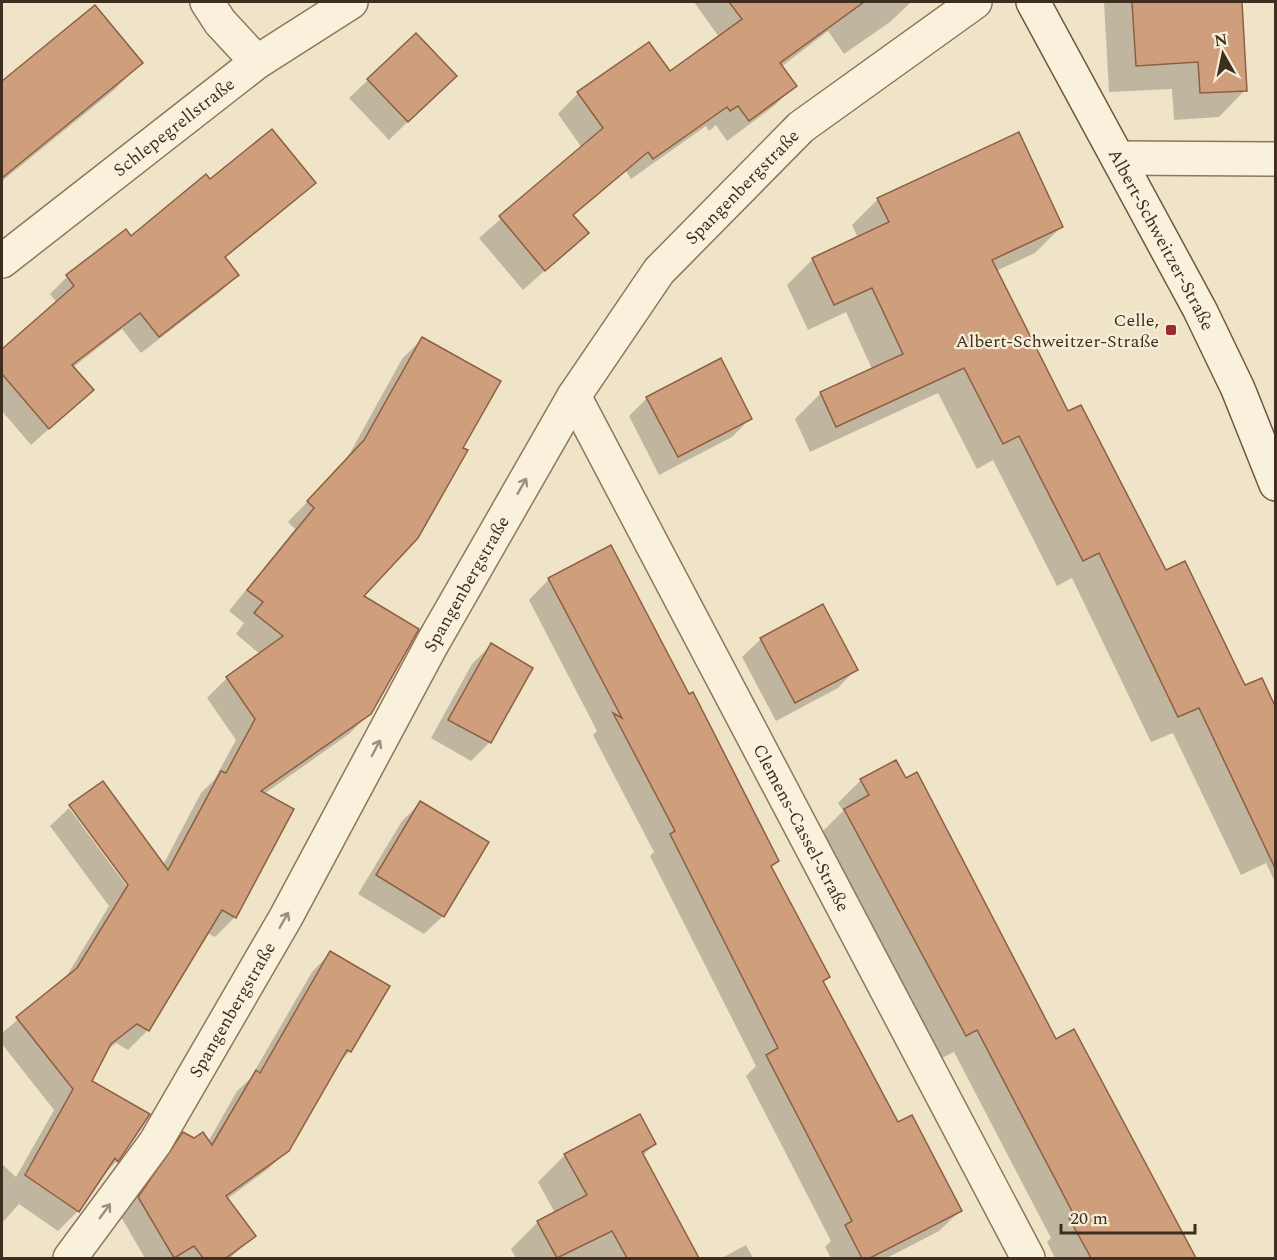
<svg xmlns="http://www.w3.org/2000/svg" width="1277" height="1260" viewBox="0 0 1277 1260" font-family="Spectral,serif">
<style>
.shadow{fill:#0003}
.building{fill:#cf9f7d;stroke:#8d5f41;stroke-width:1.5}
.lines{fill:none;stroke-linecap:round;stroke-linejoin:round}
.street-casing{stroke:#8d765c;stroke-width:36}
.secondary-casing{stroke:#6f573f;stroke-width:36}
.street{stroke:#faf1dc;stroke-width:33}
.secondary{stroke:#faf1dc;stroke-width:33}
.oneway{stroke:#9c907e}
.poi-dot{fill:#9e2a2b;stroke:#f7eed8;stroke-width:2}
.labels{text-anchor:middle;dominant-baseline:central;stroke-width:4.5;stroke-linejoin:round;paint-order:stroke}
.street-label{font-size:18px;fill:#3d2e20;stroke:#f7eed8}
.poi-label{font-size:18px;fill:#3d2e20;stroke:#f7eed8;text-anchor:end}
</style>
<rect width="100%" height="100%" fill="#f0e4c8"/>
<!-- shadow -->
<g class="shadow">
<path d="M694,2H911L890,22L844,54L828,31L781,67L795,85L774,106L727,141L716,125L709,131L706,126L631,179L626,171L573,216L587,233L523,290L479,238L582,148L558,114L578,93L670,74L719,37Z"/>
<path d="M1104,2H1241L1245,90L1219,117L1174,120L1172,89L1109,92Z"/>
<path d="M95,7L141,63L114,90L2,181V83Z"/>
<path d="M416,35L436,94L389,140L349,98Z"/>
<path d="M210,181L314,183L225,258L237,275L220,292L141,353L122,329L72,368L92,390L31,445L2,411V351L57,303L50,294L67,277L125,231L131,238Z"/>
<path d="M878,199L1061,227L1035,253L996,271L1068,413L1165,572L1244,687L1261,680L1276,709V884L1266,863L1241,875L1173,733L1151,742L1072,578L1057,586L993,460L977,469L938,393L810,452L795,419L821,393L872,369L846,312L808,330L787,285L813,259L858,238L852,225Z"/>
<path d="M422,339L362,597L370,713L349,734L264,794L235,917L215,937L207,933L148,1030L128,1050L116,1043L106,1051L90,1082L148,1114L117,1161L102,1176L78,1211L58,1231L19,1204L2,1223V1164L16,1177L54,1110L2,1044V1033L63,982L109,906L50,826L69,808L131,892L134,890L73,808H69L102,783L163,865L201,793L214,780L236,740L207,698L227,678L260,654L236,634L244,623L229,611L295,529L288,522L345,462L402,359Z"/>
<path d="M647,398L750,419L732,437L659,475L629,416Z"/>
<path d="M549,579L777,861L770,868L828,977L822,983L897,1124L960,1211L939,1231L887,1258H831L825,1247L831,1241L746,1076L756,1066L650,856L654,852L593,735L597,731L529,600Z"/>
<path d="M761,639L856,669L838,688L776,721L742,657Z"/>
<path d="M491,645L490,742L471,761L431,738L472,664Z"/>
<path d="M861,780L1055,1041L1073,1031L1194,1258H1055L1047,1242L1051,1238L954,1052L942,1058L821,833L843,811L838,803Z"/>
<path d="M420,803L443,916L424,934L358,894L402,821Z"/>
<path d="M330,953L350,1051L337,1065L288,1150L268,1169L227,1199L254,1236L230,1258H145L121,1217L165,1153L183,1134L194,1140L208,1142L237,1091L250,1079L312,972Z"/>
<path d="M654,1144L643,1156L697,1258H516L511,1249L538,1222L555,1213L538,1182L565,1155Z"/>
<path d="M746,1245L753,1258H722Z"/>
</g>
<!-- building -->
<g class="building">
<path d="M729,2H864L780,63L797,86L749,121L738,106L730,111L727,107L653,159L648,152L573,215L589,233L545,271L499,216L603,128L577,92L649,42L670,71L742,19Z"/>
<path d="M1132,2H1242L1247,91L1200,93L1198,62L1136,66Z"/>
<path d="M95,5L143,63L2,178V81Z"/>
<path d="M416,33L457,76L408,122L367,79Z"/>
<path d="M272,129L316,183L225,257L239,275L159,337L140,313L72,365L94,390L49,429L2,374V349L74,286L66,275L126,229L131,236L206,174L210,179Z"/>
<path d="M1019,132L1063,227L992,260L1068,411L1081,405L1166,570L1185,561L1245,685L1262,678L1275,706V868L1199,708L1178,717L1099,553L1083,561L1019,436L1003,444L964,368L836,427L820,392L903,354L872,288L834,305L812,258L889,222L877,198Z"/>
<path d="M422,337L501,381L463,448L468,450L418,538L364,596L419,629L371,714L261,791L294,809L236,918L222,910L149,1031L137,1024L111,1044L92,1081L150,1114L118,1162L115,1158L79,1212L25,1175L73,1089L16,1017L77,968L128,885L69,805L103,781L168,870L221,771L226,773L255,719L226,677L283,636L254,613L263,602L247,590L314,508L307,501L364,440Z"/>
<path d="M721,358L752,419L678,457L646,397Z"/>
<path d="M611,545L689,694L693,692L779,861L771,866L830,977L823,981L898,1122L912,1115L962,1211L870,1258H862L845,1225L852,1221L766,1055L778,1048L670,834L675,831L613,713L622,718L548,578Z"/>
<path d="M823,604L858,670L795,703L760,638Z"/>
<path d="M491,643L533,668L491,743L448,720Z"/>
<path d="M896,760L906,778L917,772L1056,1039L1074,1029L1196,1258H1091L1069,1218L1074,1215L977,1030L966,1036L844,809L869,795L860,779Z"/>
<path d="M420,801L489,842L444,917L376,875Z"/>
<path d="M330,951L390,986L351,1052L347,1050L289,1151L226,1196L256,1236L226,1258H203L194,1246L174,1258L138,1197L183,1132L194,1138L203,1132L212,1145L256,1070L260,1073Z"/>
<path d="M640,1114L656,1144L642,1152L699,1258H627L612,1231L557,1258L537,1221L587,1195L564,1154Z"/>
</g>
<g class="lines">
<!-- street casing -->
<g class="street-casing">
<g id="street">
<path d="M207,2L220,22L257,62"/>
<path d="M1119,158L1276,159"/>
<path id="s1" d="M2,261L257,62L351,2"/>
<path id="s2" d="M574,396L1028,1258"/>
<path id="s3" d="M70,1258L155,1143L286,917L432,644L574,396L659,271L801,127L975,2"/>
</g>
</g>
<!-- secondary casing -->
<g class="secondary-casing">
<g id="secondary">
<path id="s4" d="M1033,2L1200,310L1238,389L1276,484"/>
</g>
</g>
<!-- street -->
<use href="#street" class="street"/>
<!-- secondary -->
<use href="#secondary" class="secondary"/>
</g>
<!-- one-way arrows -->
<defs><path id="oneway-shaft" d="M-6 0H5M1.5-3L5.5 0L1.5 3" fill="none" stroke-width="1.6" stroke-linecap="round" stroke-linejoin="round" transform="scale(1.5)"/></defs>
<g class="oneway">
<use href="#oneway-shaft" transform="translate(522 486) rotate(-60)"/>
<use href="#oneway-shaft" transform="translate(376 748) rotate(-62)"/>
<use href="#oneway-shaft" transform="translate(284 920) rotate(-61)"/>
<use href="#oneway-shaft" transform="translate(105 1211) rotate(-54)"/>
</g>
<!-- markers -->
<rect class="poi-dot" x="1165" y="324" width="12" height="12" rx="3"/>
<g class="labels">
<!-- street labels -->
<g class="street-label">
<text stroke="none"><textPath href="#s1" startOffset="218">Schlepegrellstraße</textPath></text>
<text stroke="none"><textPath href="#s3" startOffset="1269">Spangenbergstraße</textPath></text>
<text stroke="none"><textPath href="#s4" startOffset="270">Albert-Schweitzer-Straße</textPath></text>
<text stroke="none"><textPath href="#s3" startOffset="783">Spangenbergstraße</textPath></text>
<text stroke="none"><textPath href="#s2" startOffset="488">Clemens-Cassel-Straße</textPath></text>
<text stroke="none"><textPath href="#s3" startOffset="297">Spangenbergstraße</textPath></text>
</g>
<!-- poi labels -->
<g class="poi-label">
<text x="1159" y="320">Celle,<tspan x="1159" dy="21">Albert-Schweitzer-Straße</tspan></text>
</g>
</g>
<!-- border -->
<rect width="1277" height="1260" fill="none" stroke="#3d2e20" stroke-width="6"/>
<!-- north arrow -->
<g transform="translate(1223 54) rotate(351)" stroke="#f7eed8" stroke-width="4.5" paint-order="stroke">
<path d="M0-4.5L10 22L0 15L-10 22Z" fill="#3d2e20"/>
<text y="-9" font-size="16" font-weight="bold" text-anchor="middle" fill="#3d2e20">N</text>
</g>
<!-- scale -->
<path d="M1061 1224v9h134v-9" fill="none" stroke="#3d2e20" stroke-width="3"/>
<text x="1070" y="1224" font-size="18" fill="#3d2e20" stroke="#f7eed8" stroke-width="4.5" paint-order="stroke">20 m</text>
</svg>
